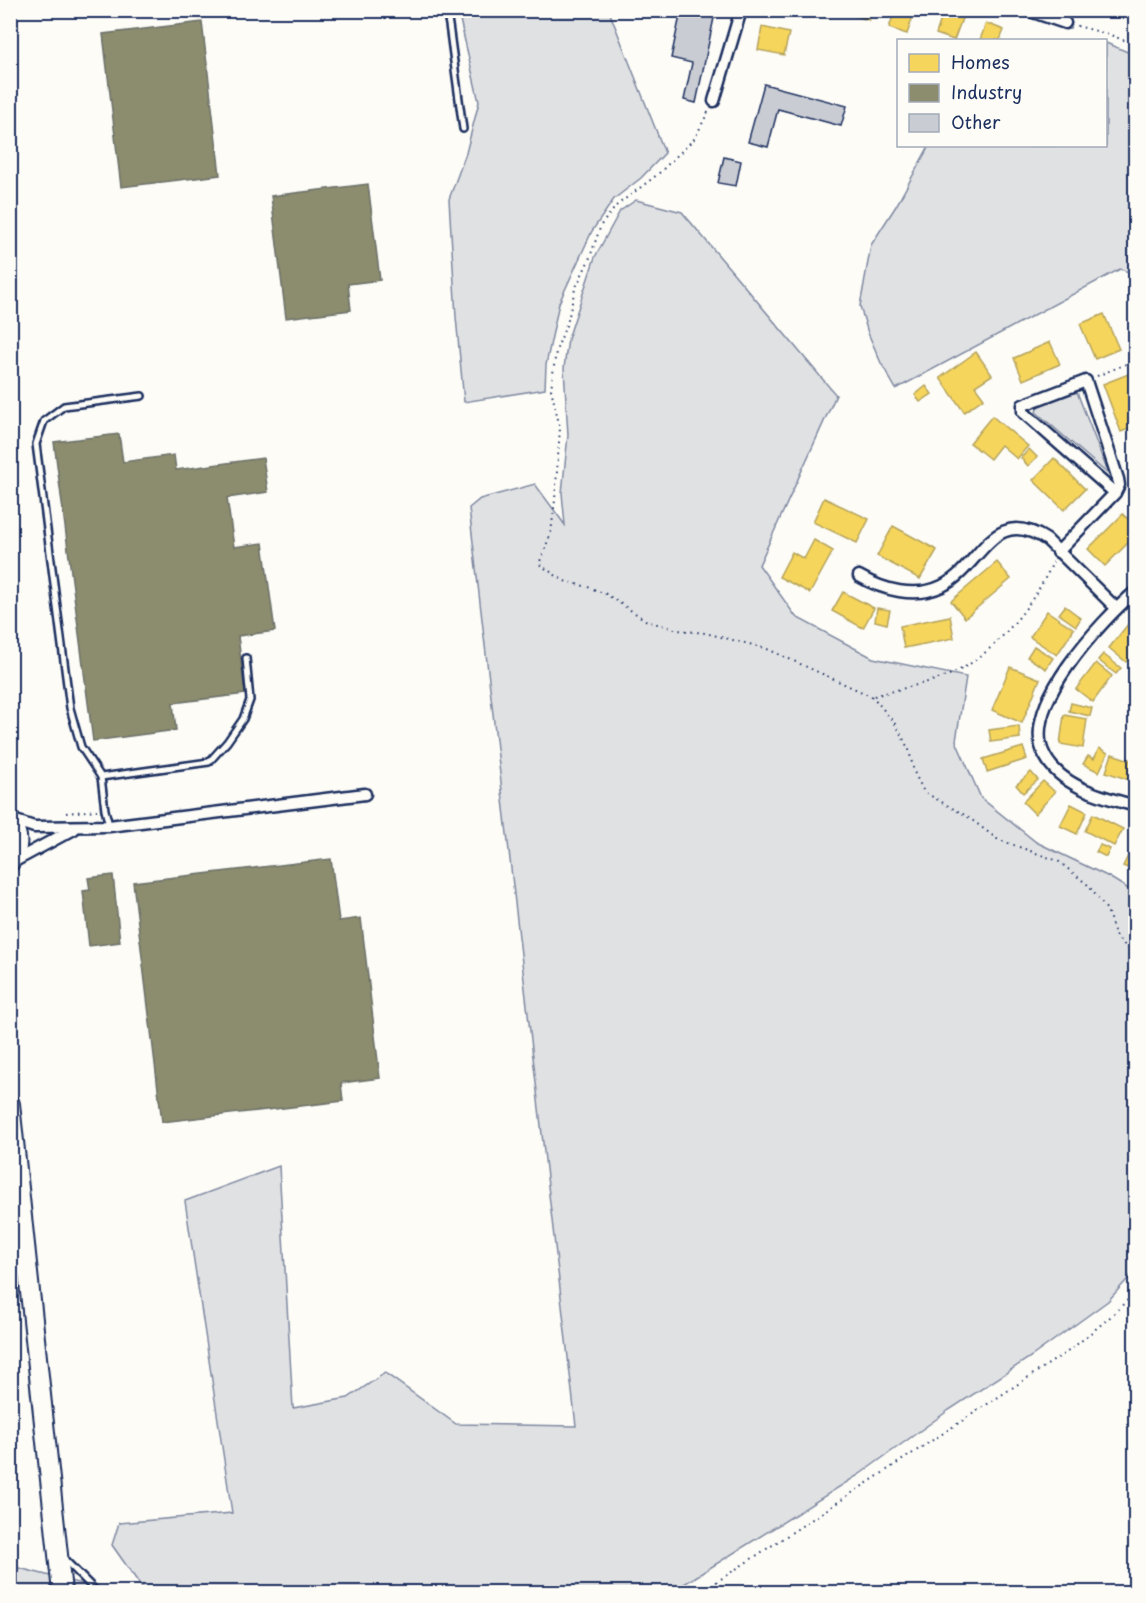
<svg xmlns="http://www.w3.org/2000/svg" width="1146" height="1603" viewBox="0 0 1146 1603" font-family="'Playpen Sans',sans-serif">
<style>
.green{fill:#e0e1e3;stroke:#7e88a0;stroke-width:1.5}
.homes{fill:#f6d55c;stroke:#b4a35d;stroke-width:1.5}
.industry{fill:#8c8c6e;stroke:#6a7069;stroke-width:1.5}
.building{fill:#c9ccd3;stroke:#1b2f5e;stroke-width:1.5}
.lines{fill:none;stroke-linecap:round;stroke-linejoin:round}
.lane-casing{stroke:#1b2f5e;stroke-width:10}
.street-casing{stroke:#1b2f5e;stroke-width:15}
.primary-casing{stroke:#1b2f5e;stroke-width:22}
.path{stroke:#1b2f5e;stroke-width:2;stroke-dasharray:1.5 4.5;stroke-linecap:butt}
.lane{stroke:#fdfcf7;stroke-width:5}
.street{stroke:#fdfcf7;stroke-width:10}
.primary{stroke:#fdfcf7;stroke-width:18}
</style>
<rect width="100%" height="100%" fill="#fdfcf7"/>
<filter id="ink" filterUnits="userSpaceOnUse"><feTurbulence type="fractalNoise" baseFrequency=".0167" numOctaves="2"/><feDisplacementMap in="SourceGraphic" scale="12" xChannelSelector="R" yChannelSelector="G"/><feConvolveMatrix kernelMatrix="1 2 1 2 8 2 1 2 1" color-interpolation-filters="sRGB"/></filter>
<g filter="url(#ink)">
<!-- green -->
<g class="green">
<path d="M458,11H609L665,153L641,178L614,199L592,231L559,303L546,365L545,389L464,402L456,317L449,199L466,153L479,102Z"/>
<path d="M1106,43L1135,55V274L1120,269L896,389L881,363L868,333L860,306L871,245L896,206L929,146H1106Z"/>
<path d="M636,200L682,212L836,395L759,565L796,617L873,658L966,677L956,741L981,798L1036,842L1109,877L1135,893V1271L1108,1301L1032,1356L949,1410L860,1474L681,1586L668,1592H145L112,1545L119,1523L232,1513L185,1201L279,1166L293,1408L348,1398L385,1373L456,1424L576,1426L469,508L480,499L535,484L565,525L562,493L568,435L564,368L568,339L595,257L620,211Z"/>
<path d="M1077,392L1109,475L1036,412L1038,406Z"/>
<path d="M11,1566L113,1592H11Z"/>
</g>
<!-- homes -->
<g class="homes">
<path d="M853,10H872L869,20L852,15Z"/>
<path d="M895,10H915L907,34L889,28Z"/>
<path d="M944,10L963,16L954,40L936,34Z"/>
<path d="M986,23L1004,30L1000,40H980Z"/>
<path d="M762,27L789,33L784,55L758,50Z"/>
<path d="M1104,314L1119,349L1095,359L1080,324Z"/>
<path d="M1050,342L1060,364L1023,380L1014,358Z"/>
<path d="M976,352L992,375L975,386L984,398L964,412L940,378Z"/>
<path d="M1136,371V426L1121,432L1103,384Z"/>
<path d="M926,386L932,394L920,402L915,395Z"/>
<path d="M992,416L1028,446L1017,459L1001,445L990,459L970,443Z"/>
<path d="M1029,449L1037,457L1028,466L1021,458Z"/>
<path d="M1054,458L1085,489L1064,510L1033,480Z"/>
<path d="M824,498L869,519L857,543L813,522Z"/>
<path d="M1123,514L1136,527V535L1105,566L1088,549Z"/>
<path d="M893,526L937,550L920,579L877,556Z"/>
<path d="M814,540L833,551L810,593L779,577L792,552L804,559Z"/>
<path d="M997,562L1011,579L965,618L951,601Z"/>
<path d="M843,592L874,608L863,628L832,611Z"/>
<path d="M1065,606L1081,618L1076,626L1059,614Z"/>
<path d="M877,608L890,610L887,624L875,621Z"/>
<path d="M1047,611L1074,629L1057,655L1030,637Z"/>
<path d="M950,616L954,638L904,648L900,626Z"/>
<path d="M1129,623L1136,628V651L1126,662L1109,648Z"/>
<path d="M1034,646L1053,658L1046,669L1027,657Z"/>
<path d="M1103,654L1121,668L1116,674L1098,660Z"/>
<path d="M1096,663L1112,676L1093,702L1076,689Z"/>
<path d="M1010,667L1040,679L1022,723L992,710Z"/>
<path d="M1071,703L1092,708L1090,716L1069,711Z"/>
<path d="M1064,715L1087,719L1083,748L1060,744Z"/>
<path d="M1019,726L1020,738L991,742L989,730Z"/>
<path d="M1023,747L1027,759L987,772L983,759Z"/>
<path d="M1099,748L1108,753L1099,772L1083,764L1088,756L1094,759Z"/>
<path d="M1112,754L1136,762L1135,782L1106,772Z"/>
<path d="M1031,772L1038,780L1023,793L1016,785Z"/>
<path d="M1043,781L1055,792L1035,814L1023,802Z"/>
<path d="M1071,804L1087,812L1077,834L1060,826Z"/>
<path d="M1093,814L1123,829L1114,846L1085,831Z"/>
<path d="M1100,845L1110,849L1106,857L1096,852Z"/>
<path d="M1128,856L1136,860L1135,871L1123,866Z"/>
</g>
<!-- industry -->
<g class="industry">
<path d="M202,22L220,175L121,187L103,34Z"/>
<path d="M368,184L380,280L348,284L351,310L286,318L271,196Z"/>
<path d="M119,434L123,462L174,455L176,470L263,458L268,492L227,498L234,547L263,543L275,631L238,636L245,694L173,703L176,730L93,741L54,442Z"/>
<path d="M331,859L339,921L361,918L380,1078L341,1083L343,1101L162,1122L133,882Z"/>
<path d="M113,875L120,942L89,946L83,891L90,890L88,878Z"/>
</g>
<!-- building -->
<g class="building">
<path d="M681,11L714,18L696,103L684,100L692,63L671,58Z"/>
<path d="M764,84L847,106L841,126L778,109L768,147L748,142Z"/>
<path d="M724,157L741,161L736,186L718,183Z"/>
</g>
<g class="lines">
<!-- lane casing -->
<g class="lane-casing">
<g id="lane">
<path d="M446,10L449,25L463,129"/>
<path d="M101,777L209,762L227,742L243,719L250,700L246,658"/>
<path d="M109,825L105,810L101,777L81,747L70,708L36,444L44,421L64,406L142,396"/>
<path d="M64,1559L97,1592"/>
</g>
</g>
<!-- street casing -->
<g class="street-casing">
<g id="street">
<path d="M1027,10L1065,23"/>
<path d="M714,101L741,10"/>
<path d="M1058,552L1115,493L1119,485L1118,479L1086,381L1023,405V412L1115,493"/>
<path d="M859,576C883,590 915,599 942,586C982,566 992,504 1047,540L1116,608"/>
<path d="M1136,591C1102,620 1018,708 1045,756C1062,788 1104,797 1136,806"/>
<path d="M10,819L34,827L109,826L365,794"/>
<path d="M11,863L74,829"/>
</g>
</g>
<!-- primary casing -->
<g class="primary-casing">
<g id="primary">
<path d="M10,820C20,835 20,848 10,862"/>
<path d="M10,1104L62,1592"/>
</g>
</g>
<!-- path -->
<g class="path">
<path d="M1077,26L1108,34L1136,45"/>
<path d="M708,112L695,138L657,175L617,205L601,225L589,260L575,289L568,320L556,351L551,389L560,428L555,500L551,533L539,564L564,581L588,587L606,594L647,621L678,630L705,633L765,648L873,697L896,725L909,750L914,772L924,792L968,817L997,839L1058,861L1088,885L1107,910L1116,937L1136,956"/>
<path d="M1097,376L1136,360"/>
<path d="M874,696C899,689 925,684 949,675C992,658 1035,603 1053,562"/>
<path d="M10,794L19,807"/>
<path d="M66,813L97,810"/>
<path d="M701,1592L1070,1350L1109,1318L1136,1292"/>
</g>
<!-- lane -->
<use href="#lane" class="lane"/>
<!-- street -->
<use href="#street" class="street"/>
<!-- primary -->
<use href="#primary" class="primary"/>
</g>
</g>
<!-- margin -->
<rect width="1146" height="1603" fill="none" stroke="#fdfcf7" stroke-width="36"/>
<rect x="18" y="18" width="1110" height="1567" fill="none" stroke="#1b2f5e" stroke-width="2" filter="url(#ink)"/>
<!-- legend -->
<rect x="897" y="39" width="210" height="108" fill="#fdfcf7" stroke="#a3aaba" stroke-width="1.5"/>
<rect x="909" y="54" width="30" height="18" fill="#f6d55c" stroke="#a3aaba" stroke-width="1.5"/>
<text x="951" y="69" font-size="18" fill="#1b2f5e">Homes</text>
<rect x="909" y="84" width="30" height="18" fill="#8c8c6e" stroke="#a3aaba" stroke-width="1.5"/>
<text x="951" y="99" font-size="18" fill="#1b2f5e">Industry</text>
<rect x="909" y="114" width="30" height="18" fill="#c9ccd3" stroke="#a3aaba" stroke-width="1.5"/>
<text x="951" y="129" font-size="18" fill="#1b2f5e">Other</text>
</svg>
